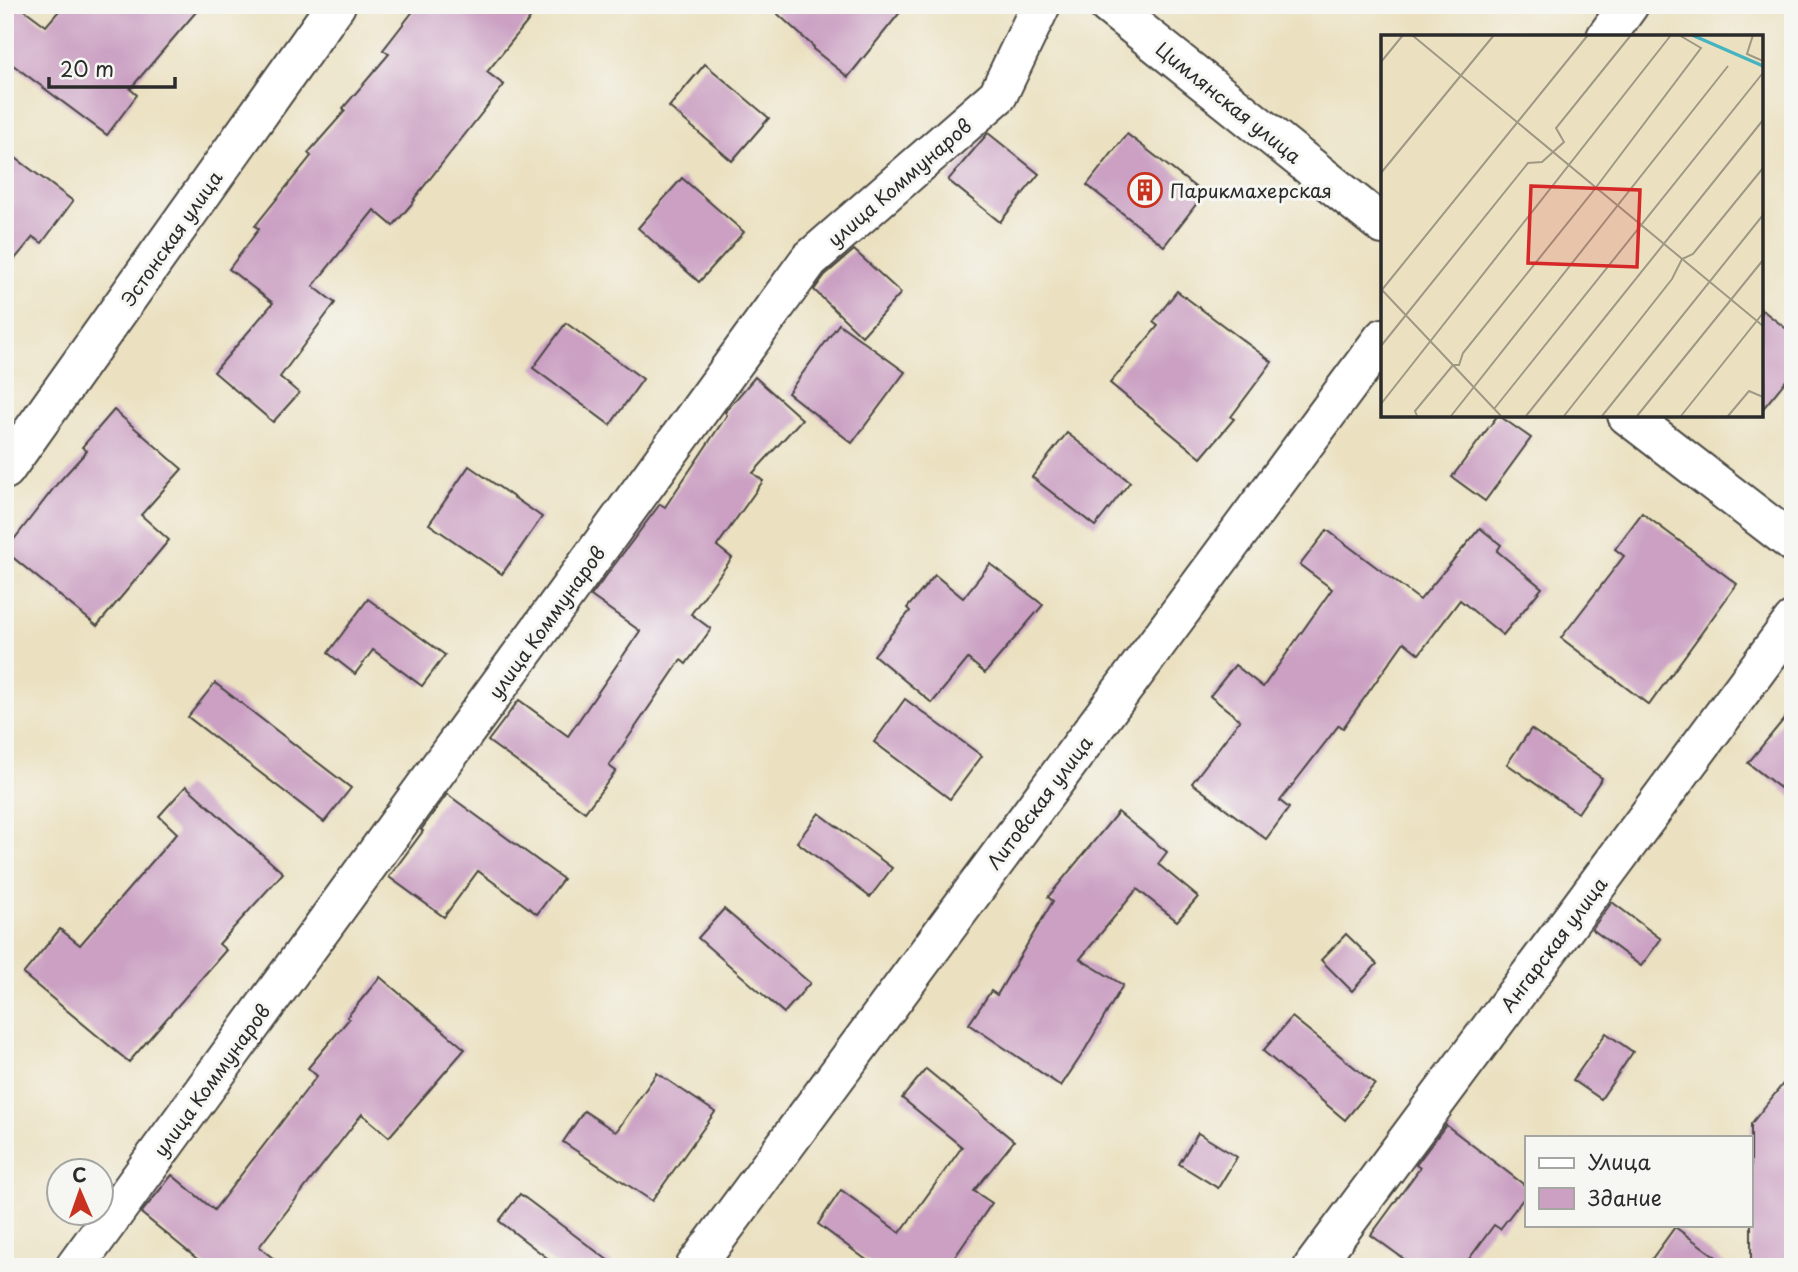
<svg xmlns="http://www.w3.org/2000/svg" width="1798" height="1272" viewBox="0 0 1798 1272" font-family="'Playpen Sans',sans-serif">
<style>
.building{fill:#cba0c3}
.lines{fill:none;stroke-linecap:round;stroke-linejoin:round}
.street-casing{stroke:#484642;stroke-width:42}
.street{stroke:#fff;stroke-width:38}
.labels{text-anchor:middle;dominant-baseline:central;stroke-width:6;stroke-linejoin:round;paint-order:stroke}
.street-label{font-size:19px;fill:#2b2b2b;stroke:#f6f6f2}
.poi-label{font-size:19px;fill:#2b2b2b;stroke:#f6f6f2;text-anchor:start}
.inset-river{fill:none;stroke:#45b3c0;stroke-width:3.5}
.inset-road{fill:none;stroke:#9e9885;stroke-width:2}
.view{fill:#d62828;fill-opacity:0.15;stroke:#d62828;stroke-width:3.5}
.inset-edge{fill:none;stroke:#2b2b2b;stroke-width:3.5}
</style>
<rect width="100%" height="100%" fill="#f6f6f2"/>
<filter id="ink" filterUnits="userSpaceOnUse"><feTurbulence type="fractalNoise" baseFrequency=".0143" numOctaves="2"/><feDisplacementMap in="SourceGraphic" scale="14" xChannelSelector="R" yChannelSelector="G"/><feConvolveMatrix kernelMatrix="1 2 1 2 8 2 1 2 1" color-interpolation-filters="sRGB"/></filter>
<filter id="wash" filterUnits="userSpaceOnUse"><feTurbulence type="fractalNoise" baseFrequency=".00686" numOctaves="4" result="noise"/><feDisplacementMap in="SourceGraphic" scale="28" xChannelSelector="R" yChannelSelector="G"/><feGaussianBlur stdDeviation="1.57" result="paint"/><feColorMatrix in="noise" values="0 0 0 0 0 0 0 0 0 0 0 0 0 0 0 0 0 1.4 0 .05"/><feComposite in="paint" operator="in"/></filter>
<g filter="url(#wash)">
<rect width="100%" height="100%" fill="#ebe1c1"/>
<g id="blocks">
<!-- building -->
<g class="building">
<path d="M5,5H18L46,26L64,5H202L130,89L137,95L107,135L5,59Z"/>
<path d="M418,5H541L487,72L504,85L414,199L415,200L393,226L374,210L313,286L335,303L280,377L299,393L273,422L214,372L273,303L229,269L259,229L255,226L311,156L308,153L345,111L343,108L389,54L383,50Z"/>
<path d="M768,5H906L848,77L813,49L814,47Z"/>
<path d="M705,64L769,118L732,161L669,107Z"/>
<path d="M988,133L1039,174L1000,222L948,180Z"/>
<path d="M1127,134L1204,194L1164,246L1087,185Z"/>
<path d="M5,150L73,201L42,243L33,237L5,271Z"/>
<path d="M682,178L744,232L699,282L638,228Z"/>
<path d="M854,250L901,293L862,336L814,290L825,275Z"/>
<path d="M1177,291L1272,362L1231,417L1234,419L1201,458L1110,383L1158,326L1153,322Z"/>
<path d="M1761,309L1793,334V372L1761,411Z"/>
<path d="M566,323L643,379L610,425L533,368Z"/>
<path d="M839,324L905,372L852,443L788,393Z"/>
<path d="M755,377L802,419L753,473L763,481L717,546L732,558L691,614L711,629L686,664L681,660L609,766L616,771L585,812L488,741L519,700L568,736L640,631L591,596L660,504L665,507L727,415L725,412Z"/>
<path d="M114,410L182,469L141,515L169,540L97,626L5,551L57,484L87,451L82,447Z"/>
<path d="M1498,415L1531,438L1485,501L1452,477Z"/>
<path d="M1067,433L1130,482L1095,526L1032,477Z"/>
<path d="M469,466L542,517L502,574L429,524Z"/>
<path d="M1642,513L1737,584L1649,705L1561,638L1624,556L1615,549Z"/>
<path d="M1480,528L1501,545L1497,551L1542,588L1503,635L1460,600L1419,654L1404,642L1343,728L1339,725L1280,801L1289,808L1266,839L1192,783L1240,720L1210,696L1235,665L1263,687L1332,589L1300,565L1327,530L1420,600Z"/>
<path d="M990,564L1043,605L985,673L968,659L932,703L874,655L910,611L907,608L935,575L963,598Z"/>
<path d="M368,599L445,655L422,686L373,650L355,674L328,653Z"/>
<path d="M215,683L351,788L324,822L188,717Z"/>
<path d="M905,699L982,756L950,799L874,742Z"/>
<path d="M1793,708V798L1748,763Z"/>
<path d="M1531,729L1602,778L1578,813L1507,764Z"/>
<path d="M186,786L283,873L219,944L226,950L129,1062L23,974L60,929L80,945L177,833L159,816Z"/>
<path d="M447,794L563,879L537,914L478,871L444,917L389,877L423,831L421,830Z"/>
<path d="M1118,812L1167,852L1158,864L1198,897L1177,921L1137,889L1080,959L1123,985L1083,1053L1061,1086L969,1024L991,991L997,995L1053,901L1048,897Z"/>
<path d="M819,813L892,868L870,897L797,842Z"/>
<path d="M1612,902L1661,939L1641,966L1592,929Z"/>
<path d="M724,909L810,983L784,1013L698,938Z"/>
<path d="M1346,934L1377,964L1352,991L1321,960Z"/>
<path d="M380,977L465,1049L389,1137L362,1114L259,1247L284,1267H207L141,1213L172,1175L214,1210L317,1076L308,1068L349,1019L347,1017Z"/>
<path d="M1292,1017L1375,1084L1345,1120L1263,1051Z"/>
<path d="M1606,1033L1633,1052L1601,1099L1573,1080Z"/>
<path d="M926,1069L1014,1141L974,1191L992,1203L948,1267H876L818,1224L841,1190L900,1233L962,1147L902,1098Z"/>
<path d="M1793,1071V1249L1780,1267H1751V1124Z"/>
<path d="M657,1073L715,1112L652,1201L563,1142L584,1111L616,1132Z"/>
<path d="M1446,1125L1527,1187V1194L1500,1229L1494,1225L1463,1267H1415L1371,1235L1420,1168L1416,1165Z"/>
<path d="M1198,1133L1237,1157L1218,1188L1179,1164Z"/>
<path d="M520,1194L617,1267H559L499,1221Z"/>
<path d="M1675,1227L1730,1267H1646Z"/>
</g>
</g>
</g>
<g filter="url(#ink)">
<use href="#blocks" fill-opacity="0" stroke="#484642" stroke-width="2"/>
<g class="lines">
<!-- street casing -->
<g class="street-casing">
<g id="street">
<path d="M1108,5L1383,225"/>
<path d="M1606,37L1629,5"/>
<path d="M1627,415L1793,543"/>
<path d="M5,470L336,5"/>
<path d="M75,1267L809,260L998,95L1041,5"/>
<path d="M695,1267L1383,338"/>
<path d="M1313,1267L1793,621"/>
</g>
</g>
<!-- street -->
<use href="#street" class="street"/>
</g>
</g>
<!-- icons -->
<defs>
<g id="building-ring" transform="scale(1.75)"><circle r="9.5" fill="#f6f6f2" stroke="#c8321e" stroke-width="1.5"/><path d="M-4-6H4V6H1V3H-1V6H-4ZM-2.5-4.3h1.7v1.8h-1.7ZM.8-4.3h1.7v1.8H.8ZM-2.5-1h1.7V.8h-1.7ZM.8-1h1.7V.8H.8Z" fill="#c8321e"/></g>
</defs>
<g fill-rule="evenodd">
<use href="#building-ring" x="1145" y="190"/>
</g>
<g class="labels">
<!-- street labels -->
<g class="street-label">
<text transform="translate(1229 102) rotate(39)">Цимлянская улица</text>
<text transform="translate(899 182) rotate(-41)">улица Коммунаров</text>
<text transform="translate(171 238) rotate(-55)">Эстонская улица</text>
<text transform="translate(546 622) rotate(-54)">улица Коммунаров</text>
<text transform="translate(1039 802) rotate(-53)">Литовская улица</text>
<text transform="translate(1553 944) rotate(-53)">Ангарская улица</text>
<text transform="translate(211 1080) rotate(-54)">улица Коммунаров</text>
</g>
<!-- poi labels -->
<g class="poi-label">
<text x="1170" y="190">Парикмахерская</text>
</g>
</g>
<!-- overview -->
<g transform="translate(1381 35)">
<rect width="382" height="382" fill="#ebe1c1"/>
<path class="inset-river" d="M311,0L382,31"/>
<path class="inset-road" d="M31,0L382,291M372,0L366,19L382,26M0,27L22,0M0,138L113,0M1,255L120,381M0,256L207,0M0,311L147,128L161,127L183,107L175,93L250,0M0,369L290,0M113,374L381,39M36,381L34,376L72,330H78L82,318L210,159L320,13L298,0M70,381L347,31M145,381L382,85M183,381L291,244L301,224L312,219L382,133M221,381L382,180M256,381L382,225M300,381L382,278M347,381L368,356L382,362"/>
<path class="view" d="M150,151L259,155L256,232L147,228Z"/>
<rect width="382" height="382" class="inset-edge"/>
</g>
<!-- margin -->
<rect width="1798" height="1272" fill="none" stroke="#f6f6f2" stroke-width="28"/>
<!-- legend -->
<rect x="1525" y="1136" width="228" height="91" fill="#f6f6f2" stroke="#a5a5a2" stroke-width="2"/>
<rect x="1539" y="1158" width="35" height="10" fill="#ffffff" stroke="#a5a5a2" stroke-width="2"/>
<text x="1588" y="1170" font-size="21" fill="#2b2b2b">Улица</text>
<rect x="1539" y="1188" width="35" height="21" fill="#cba0c3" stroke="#a5a5a2" stroke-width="2"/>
<text x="1588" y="1206" font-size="21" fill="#2b2b2b">Здание</text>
<!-- north arrow -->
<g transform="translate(80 1192) rotate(358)"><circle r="33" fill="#f6f6f2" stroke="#a5a5a2" stroke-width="2"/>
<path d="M0-5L12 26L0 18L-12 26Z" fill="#c8321e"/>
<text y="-10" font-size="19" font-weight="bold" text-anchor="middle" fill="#2b2b2b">С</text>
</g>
<!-- scale -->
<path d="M49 77v10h126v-10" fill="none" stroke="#2b2b2b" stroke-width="3.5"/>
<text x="60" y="77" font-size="21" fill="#2b2b2b" stroke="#f6f6f2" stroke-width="5" paint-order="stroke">20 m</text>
</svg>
